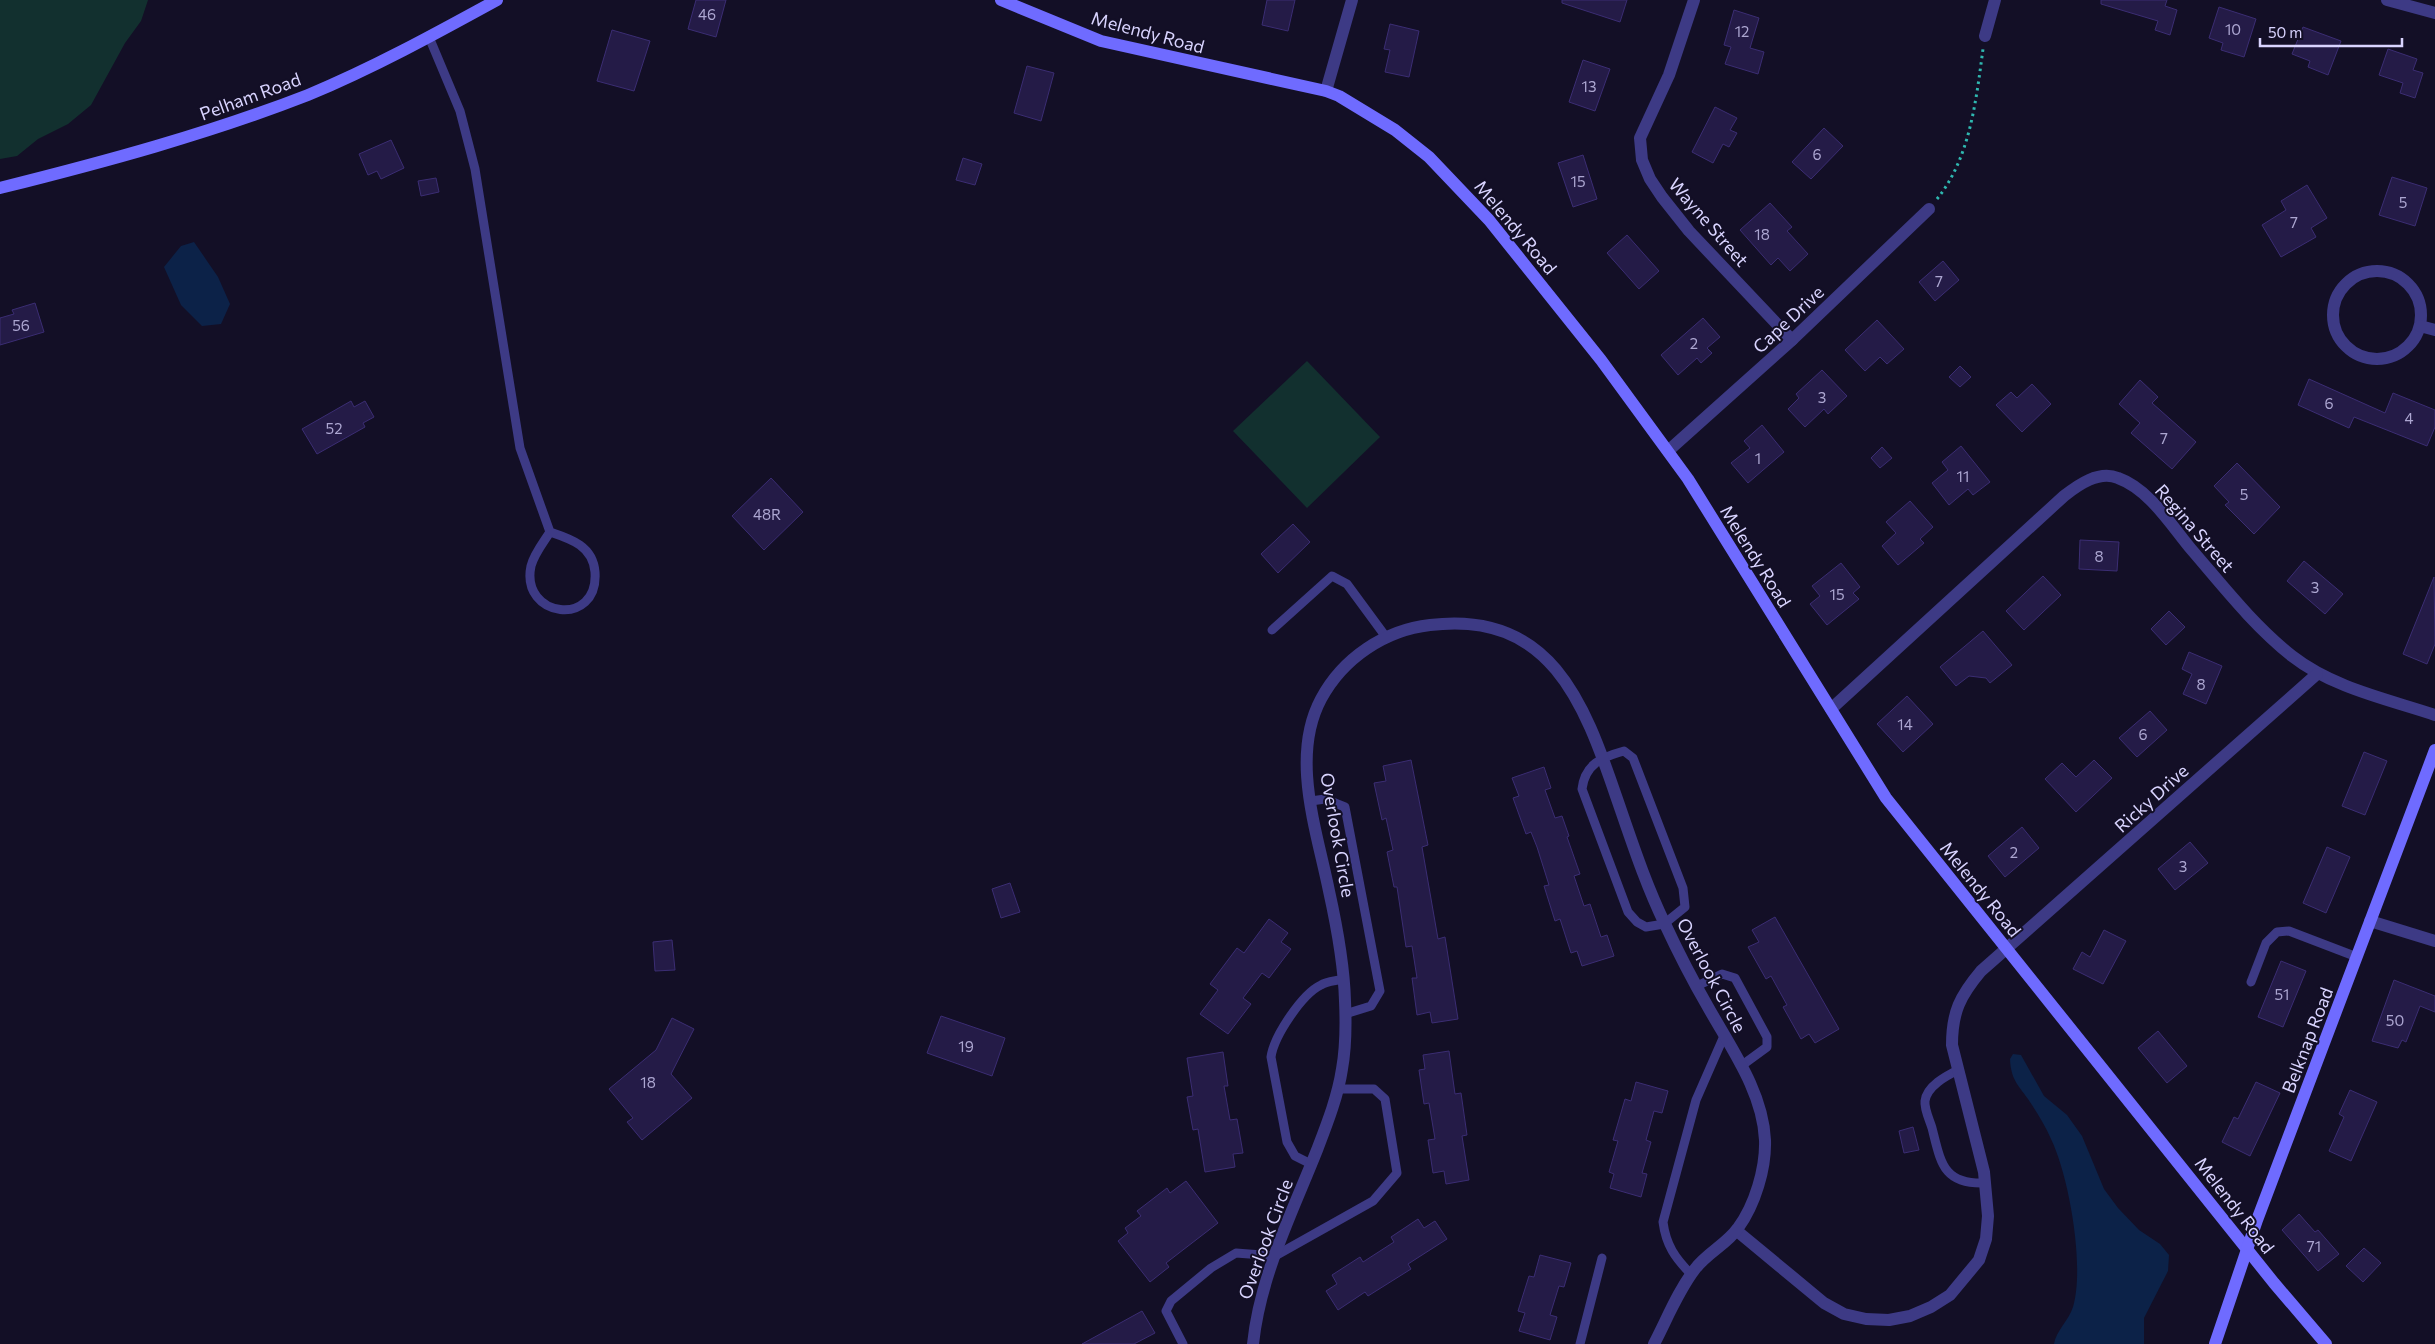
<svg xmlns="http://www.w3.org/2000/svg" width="2435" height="1344" viewBox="0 0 2435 1344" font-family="Commissioner,sans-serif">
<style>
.green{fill:#12302f}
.water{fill:#0c2248}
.building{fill:#241b47;stroke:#3b2d73}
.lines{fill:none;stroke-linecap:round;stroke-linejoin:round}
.path{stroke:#2fb8b0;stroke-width:3;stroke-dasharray:2.5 4;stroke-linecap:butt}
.lane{stroke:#3d3a85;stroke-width:9}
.street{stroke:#3d3a85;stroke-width:12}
.secondary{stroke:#6f6bff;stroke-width:12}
.labels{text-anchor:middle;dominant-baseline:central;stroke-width:4;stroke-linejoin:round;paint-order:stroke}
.number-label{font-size:15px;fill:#aca6d1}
.street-label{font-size:18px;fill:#d9d4ff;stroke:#130f26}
</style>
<rect width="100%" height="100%" fill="#130f26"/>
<!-- green -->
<g class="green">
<path d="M0,0H148L141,21L125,43L91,105L68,124L38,139L17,156L0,159Z"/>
<path d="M1307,361L1380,437L1307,508L1233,431Z"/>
</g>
<!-- water -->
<g class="water">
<path d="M194,242L218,277L230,304L221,324L202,326L181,305L164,267L181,246Z"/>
<path d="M2013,1054L2021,1055L2044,1096L2067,1115L2082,1136L2104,1189L2118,1208L2139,1230L2160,1244L2169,1255L2168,1271L2144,1318V1344H2054C2056,1331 2069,1320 2073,1307C2085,1267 2069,1176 2051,1139C2046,1127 2039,1116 2032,1105C2021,1087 2011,1083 2010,1059Z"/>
</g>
<!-- building -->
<g class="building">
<path d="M696,0H726L716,37L688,29Z"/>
<path d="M1267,0H1295L1288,31L1262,25Z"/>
<path d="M1562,0H1627L1620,22L1562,3Z"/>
<path d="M2101,0H2167L2165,6L2177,10L2170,35L2155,30L2158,21L2101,4Z"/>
<path d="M2219,7L2256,19L2244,57L2221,50L2223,43L2209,38Z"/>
<path d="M1734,10L1759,18L1750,48L1764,52L1758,74L1725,64L1731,47L1724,45Z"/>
<path d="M1390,24L1419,31L1409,77L1385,72L1390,50L1384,49Z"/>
<path d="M2303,27L2341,41L2328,75L2308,67L2310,61L2292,54Z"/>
<path d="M612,30L650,41L634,91L597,81Z"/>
<path d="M2388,49L2417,59L2413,70L2423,73L2415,98L2400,93L2403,83L2379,75Z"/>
<path d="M1583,60L1610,69L1595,111L1569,102Z"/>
<path d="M1027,66L1054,73L1041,121L1014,113Z"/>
<path d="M1715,107L1737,118L1730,130L1737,133L1729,147L1723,144L1713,163L1692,152Z"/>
<path d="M1824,128L1843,146L1811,179L1792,162Z"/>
<path d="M391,140L404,168L381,179L377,171L368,175L359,154Z"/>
<path d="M1583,155L1597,199L1573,207L1558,163Z"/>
<path d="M963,158L982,164L975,185L956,180Z"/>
<path d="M2392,177L2427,188L2415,226L2379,215Z"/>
<path d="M436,178L439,192L421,196L418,181Z"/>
<path d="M2307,185L2327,218L2311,228L2316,237L2281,257L2262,225L2286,210L2281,201Z"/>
<path d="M1770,203L1792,227L1787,231L1808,254L1790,271L1778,258L1771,265L1740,230Z"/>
<path d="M1627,235L1659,271L1639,289L1607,253Z"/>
<path d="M1943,261L1959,280L1935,301L1919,282Z"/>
<path d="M35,303L44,332L0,345V318L14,314L12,310Z"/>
<path d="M1703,318L1720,337L1707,348L1712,353L1701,363L1697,358L1678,375L1661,355Z"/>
<path d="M1877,320L1904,349L1887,364L1880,357L1865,371L1845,350Z"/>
<path d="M1960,366L1971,377L1960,387L1949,377Z"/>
<path d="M1822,370L1847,396L1828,414L1824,409L1805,427L1788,409L1799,398L1796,394Z"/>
<path d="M2309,379L2385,413L2393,393L2435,410V427L2427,446L2354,417L2349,428L2298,405Z"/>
<path d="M2140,380L2158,397L2152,403L2196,442L2172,469L2131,433L2140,423L2119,404Z"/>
<path d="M2032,384L2051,404L2022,432L1996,405L2011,392L2017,398Z"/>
<path d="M351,401L354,407L365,401L374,417L363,423L365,427L317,454L302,429Z"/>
<path d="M1762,425L1784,452L1748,483L1731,463L1750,448L1744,441Z"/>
<path d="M1961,446L1990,482L1973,495L1968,489L1949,505L1932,483L1948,470L1942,462Z"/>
<path d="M1882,447L1892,458L1880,468L1871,458Z"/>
<path d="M2237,463L2280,507L2254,534L2225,505L2229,502L2214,486Z"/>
<path d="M771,478L803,512L764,550L732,516Z"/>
<path d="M1910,501L1933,527L1920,539L1924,543L1898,565L1882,546L1896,533L1886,522Z"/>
<path d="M1293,524L1310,542L1278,573L1261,554Z"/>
<path d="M2080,540L2119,542L2117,571L2079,569Z"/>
<path d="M2304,561L2343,594L2325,614L2287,581Z"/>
<path d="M1841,563L1860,587L1853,593L1859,599L1827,625L1810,604L1820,596L1812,586Z"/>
<path d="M2043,576L2061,595L2024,630L2006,611Z"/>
<path d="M2434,577L2435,644L2427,664L2403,654Z"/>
<path d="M2169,611L2185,627L2166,645L2151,629Z"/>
<path d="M1983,631L2012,665L1990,683L1986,678L1969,676L1956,686L1940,667Z"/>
<path d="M2189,652L2222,666L2206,704L2183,694L2192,674L2182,669Z"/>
<path d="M1907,696L1933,724L1903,752L1877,724Z"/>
<path d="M2150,711L2167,730L2137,757L2119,738Z"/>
<path d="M2364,752L2387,761L2365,815L2342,806Z"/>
<path d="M1411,760L1428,845L1422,847L1438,939L1445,937L1458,1019L1432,1023L1430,1012L1417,1015L1412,978H1417L1412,946L1406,947L1397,887H1394L1387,852L1393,850L1386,818L1382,820L1374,783L1386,781L1383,766Z"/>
<path d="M2094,760L2112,778L2076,812L2045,779L2062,763L2076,777Z"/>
<path d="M1544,767L1551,788L1545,790L1555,818L1562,816L1569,836L1567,837L1580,874L1574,876L1584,906L1590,904L1601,937L1607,935L1614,956L1582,966L1577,951L1571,953L1560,919L1555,921L1544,886L1549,885L1537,847L1531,832L1526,834L1513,798L1519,796L1512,778Z"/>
<path d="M2022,827L2039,848L2005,877L1988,856Z"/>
<path d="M2190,842L2208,863L2175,890L2158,869Z"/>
<path d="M2327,847L2350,857L2326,913L2303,903Z"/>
<path d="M1010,883L1020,912L1001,918L992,889Z"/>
<path d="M1775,917L1839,1029L1815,1043L1809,1034L1801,1039L1783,1007L1787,1005L1771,976L1766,979L1748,947L1759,942L1752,930Z"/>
<path d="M1269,919L1288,933L1281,942L1291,949L1269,978L1262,973L1243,998L1251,1004L1228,1034L1200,1014L1218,990L1210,984L1237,948L1244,953Z"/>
<path d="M2104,930L2126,941L2103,984L2073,969L2082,952L2090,957Z"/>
<path d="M672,940L675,970L655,971L653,942Z"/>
<path d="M2281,961L2306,971L2283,1027L2258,1017Z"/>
<path d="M2394,980L2435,996V1012L2420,1006L2406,1042L2402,1040L2398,1048L2372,1041Z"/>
<path d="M941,1016L1005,1038L992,1076L927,1053Z"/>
<path d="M672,1018L694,1029L671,1074L692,1098L642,1140L627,1122L633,1118L609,1089L656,1050Z"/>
<path d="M2158,1031L2187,1066L2167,1083L2138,1048Z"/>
<path d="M1449,1051L1455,1094L1461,1093L1467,1135L1462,1136L1469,1180L1446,1184L1444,1171L1433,1173L1428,1140L1435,1139L1429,1103L1424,1104L1419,1070L1425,1069L1423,1055Z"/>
<path d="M1223,1052L1228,1086H1224L1230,1120L1237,1119L1243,1153L1233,1154L1235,1167L1205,1172L1198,1129L1193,1130L1187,1097L1193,1096L1187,1058Z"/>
<path d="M1636,1082L1668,1091L1662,1113L1654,1111L1646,1140L1651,1142L1642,1173L1647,1174L1641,1197L1610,1188L1614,1174L1609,1172L1618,1141L1613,1140L1625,1099L1631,1101Z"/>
<path d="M2256,1082L2280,1093L2250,1156L2222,1142L2234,1117L2238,1119Z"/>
<path d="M2350,1090L2377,1102L2351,1161L2329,1151L2344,1117L2339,1114Z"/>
<path d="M1913,1127L1919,1150L1904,1153L1899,1131Z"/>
<path d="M1186,1181L1218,1223L1166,1263L1169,1267L1150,1282L1118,1241L1128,1233L1125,1228L1141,1216L1137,1211L1167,1188L1170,1193Z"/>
<path d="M2299,1214L2315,1232L2318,1230L2339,1254L2318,1271L2282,1230Z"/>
<path d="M1418,1219L1424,1228L1435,1221L1447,1239L1408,1264L1411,1269L1368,1296L1365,1292L1338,1310L1326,1291L1337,1284L1332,1275L1360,1257L1363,1262L1394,1242L1391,1237Z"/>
<path d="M2364,1248L2381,1263L2363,1282L2346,1266Z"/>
<path d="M1540,1255L1571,1263L1564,1287L1559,1286L1550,1315L1557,1317L1550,1340L1519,1331L1525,1313L1518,1311L1529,1276L1534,1277Z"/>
<path d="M1142,1311L1155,1333L1134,1344H1082Z"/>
</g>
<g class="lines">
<!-- path -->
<path class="path" d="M1937,199C1970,158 1976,101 1983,49"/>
<!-- lane -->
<g class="lane">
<path d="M429,37L460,111L475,169L520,448L550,532C543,543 534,554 531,566C520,618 599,628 595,572C593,546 571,539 550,532"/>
<path d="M1272,630L1332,576L1347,584L1386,637"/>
<path d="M1624,751L1633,758L1683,888L1685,907L1664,924L1646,927L1637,922L1628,912L1582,789C1585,764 1602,757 1624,751Z"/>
<path d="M1311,801L1325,799L1345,807L1380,991L1371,1006L1345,1014"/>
<path d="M2251,982L2266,943L2277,932L2289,931L2357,957"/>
<path d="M1697,986L1722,974L1735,978L1767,1037V1047L1741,1066"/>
<path d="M1958,1070C1946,1076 1927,1086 1925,1101C1924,1109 1930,1121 1932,1128C1941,1163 1943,1185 1986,1183"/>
<path d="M1311,1164L1295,1156L1287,1142L1271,1057C1274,1036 1302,994 1321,985C1327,981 1336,981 1343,979"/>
<path d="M1691,1274C1675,1258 1666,1245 1663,1222L1696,1100L1724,1036"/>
<path d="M1183,1344L1166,1311L1171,1301L1211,1268L1236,1253L1275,1256L1373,1201L1397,1173L1385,1099L1374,1089H1338"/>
<path d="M1580,1344L1602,1258"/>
</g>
<!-- street -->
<g class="street">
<path d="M1694,0L1669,75L1640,138L1642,160L1650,179L1662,197L1689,231L1792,340"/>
<path d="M2387,0L2435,13"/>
<path d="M1985,36L1995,0"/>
<path d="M1326,91L1352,0"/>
<circle cx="2377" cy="315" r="44"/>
<path d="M2420,326L2435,330"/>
<path d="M1668,451L1792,340L1929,209"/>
<path d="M1831,709L2064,496C2078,485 2099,470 2118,478C2149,489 2171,525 2191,549C2223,586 2253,625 2292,656C2333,688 2387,699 2435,715"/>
<path d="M2370,921L2435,941"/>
<path d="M1737,1231L1824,1303L1844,1314L1866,1319L1889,1320L1910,1316L1931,1307L1950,1295L1979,1260L1986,1239L1988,1216L1984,1172L1952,1045C1952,1012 1960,996 1981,971L2317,674"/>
<path d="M1253,1344C1260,1276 1292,1213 1317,1150C1327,1124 1338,1096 1342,1069C1346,1047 1346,1023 1345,1001C1344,963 1337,927 1329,891C1317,831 1290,757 1321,699C1343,658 1385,630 1430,625C1550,610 1584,702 1616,796C1631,839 1645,883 1665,924C1678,952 1693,981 1708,1007C1731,1048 1763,1092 1765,1140C1766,1168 1755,1205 1738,1228C1727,1244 1707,1253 1695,1269C1678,1291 1667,1319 1654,1344"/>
</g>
<!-- secondary -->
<g class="secondary">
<path d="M1001,0L1101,41L1326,91L1339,96L1395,130L1429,157L1489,220L1601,360L1688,479L1886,798L2274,1283L2326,1344"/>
<path d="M0,188C104,162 208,134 308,95C373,68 435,34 497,0"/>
<path d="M2215,1344L2257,1220L2435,750"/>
</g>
</g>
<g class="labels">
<!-- number labels -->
<g class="number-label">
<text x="707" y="14">46</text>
<text x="2233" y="29">10</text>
<text x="1742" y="31">12</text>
<text x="1589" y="86">13</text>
<text x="1817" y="154">6</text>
<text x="1578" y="181">15</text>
<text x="2403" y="202">5</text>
<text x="2294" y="222">7</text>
<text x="1762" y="234">18</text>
<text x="1939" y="281">7</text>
<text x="21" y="325">56</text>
<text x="1694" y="343">2</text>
<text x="1822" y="397">3</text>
<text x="2329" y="403">6</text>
<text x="2409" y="418">4</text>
<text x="334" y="428">52</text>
<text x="2164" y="438">7</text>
<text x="1758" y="458">1</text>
<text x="1963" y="476">11</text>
<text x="2244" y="494">5</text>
<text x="767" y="514">48R</text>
<text x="2099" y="556">8</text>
<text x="2315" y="587">3</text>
<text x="1837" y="594">15</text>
<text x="2201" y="684">8</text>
<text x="1905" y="724">14</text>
<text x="2143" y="734">6</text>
<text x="2014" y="852">2</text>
<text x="2183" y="866">3</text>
<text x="2282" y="994">51</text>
<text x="2395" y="1020">50</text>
<text x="966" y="1046">19</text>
<text x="648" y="1082">18</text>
<text x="2314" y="1246">71</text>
</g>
<!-- street labels -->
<g class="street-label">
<text transform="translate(1148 32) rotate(15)">Melendy Road</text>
<text transform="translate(250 96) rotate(-20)">Pelham Road</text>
<text transform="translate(1709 222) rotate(49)">Wayne Street</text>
<text transform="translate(1516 227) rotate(50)">Melendy Road</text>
<text transform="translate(1788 319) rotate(-43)">Cape Drive</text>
<text transform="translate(2195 528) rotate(49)">Regina Street</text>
<text transform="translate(1756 556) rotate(58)">Melendy Road</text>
<text transform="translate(2151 798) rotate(-42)">Ricky Drive</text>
<text transform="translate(1338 835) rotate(80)">Overlook Circle</text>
<text transform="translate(1981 889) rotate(51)">Melendy Road</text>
<text transform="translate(1712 975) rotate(62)">Overlook Circle</text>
<text transform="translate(2307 1040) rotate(-69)">Belknap Road</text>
<text transform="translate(2235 1205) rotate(52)">Melendy Road</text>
<text transform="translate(1265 1239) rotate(-70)">Overlook Circle</text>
</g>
</g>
<!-- scale -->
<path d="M2260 38v8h142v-8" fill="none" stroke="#d9d4ff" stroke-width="2.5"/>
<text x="2268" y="38" font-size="15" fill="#d9d4ff" stroke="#130f26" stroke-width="4" paint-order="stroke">50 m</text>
</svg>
